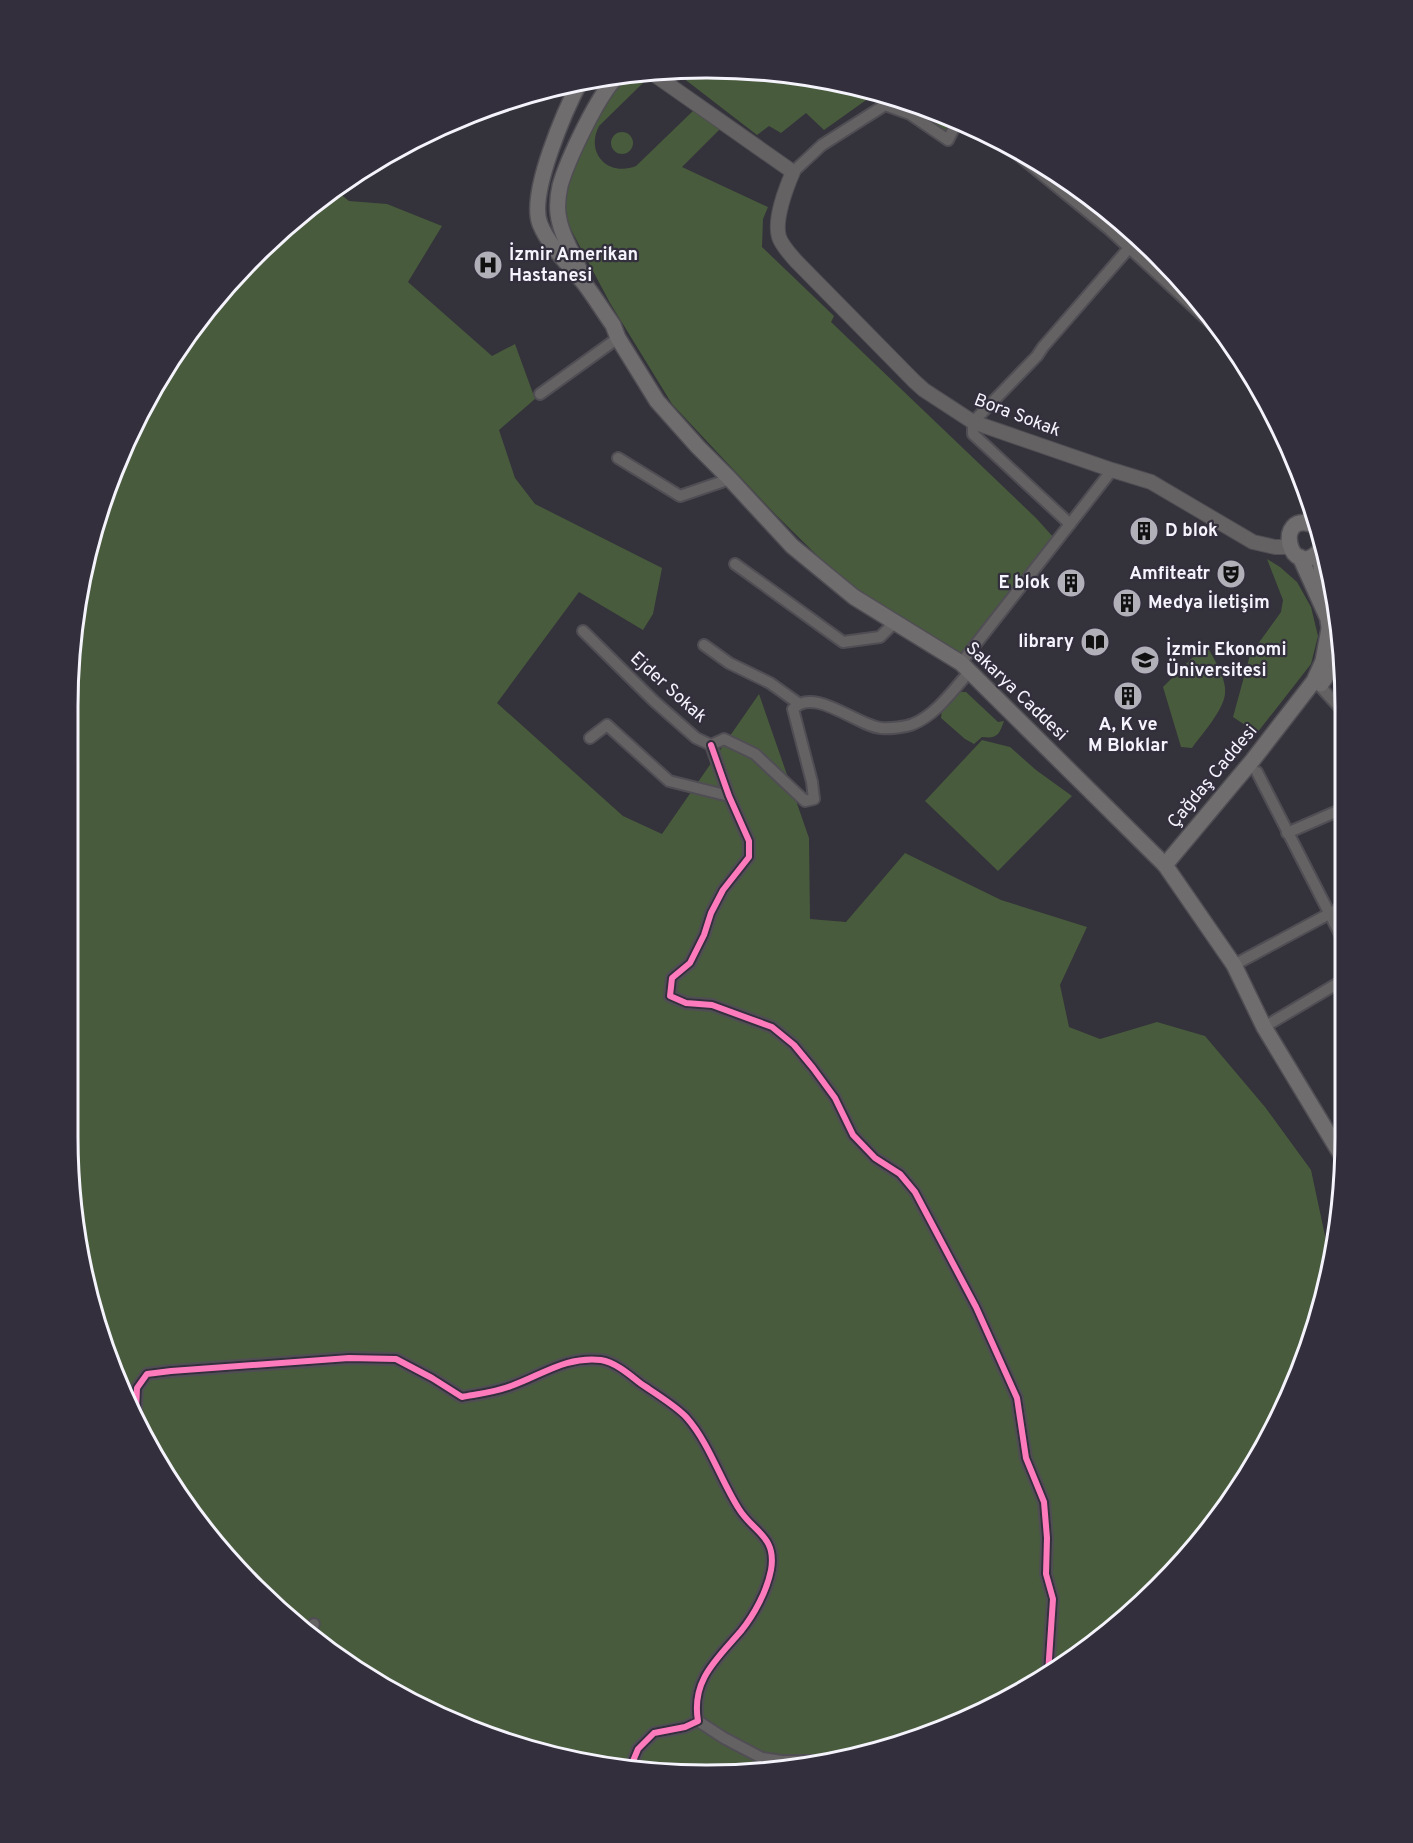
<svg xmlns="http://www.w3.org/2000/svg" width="1413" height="1843" viewBox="0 0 1413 1843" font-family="Overpass,sans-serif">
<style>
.green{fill:#485b3d}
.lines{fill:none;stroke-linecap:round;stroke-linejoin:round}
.minor-casing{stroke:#504e54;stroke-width:14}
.tertiary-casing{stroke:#504e54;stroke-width:16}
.secondary-casing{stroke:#504e54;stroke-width:18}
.minor{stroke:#656263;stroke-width:10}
.tertiary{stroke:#656263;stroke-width:14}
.secondary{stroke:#706d6e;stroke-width:15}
.cycleway-casing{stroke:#332f3d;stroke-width:10}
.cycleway{stroke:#fd7abc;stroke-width:6}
.labels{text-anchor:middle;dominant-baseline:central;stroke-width:4.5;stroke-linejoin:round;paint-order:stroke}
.poi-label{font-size:18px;font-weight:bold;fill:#f5f3fc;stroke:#332f3d;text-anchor:start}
.street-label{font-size:18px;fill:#f5f3fc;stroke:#332f3d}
.rim{fill:none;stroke:#f5f3fc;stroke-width:3}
</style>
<rect width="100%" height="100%" fill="#34323a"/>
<!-- green -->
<g class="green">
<path d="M706,68L831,80L876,93L824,130L806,113L781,133L769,126L757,135L674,71Z"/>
<path d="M643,79V83L599,126C585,153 608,177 636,166L695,109L721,128L682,167L768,207L763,219L762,247L834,316L831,322L1036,518L1054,538L960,656L867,597L838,576L776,515L672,404L610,303L568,224L564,204L570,174L606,100L616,86L622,83Z"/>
<path d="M895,99L956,119L946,137Z"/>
<circle cx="622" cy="143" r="11"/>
<path d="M334,189L349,201L387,204L442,226L408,282L492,356L515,344L535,399L499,430L515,478L535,504L662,568L653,614L643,630L579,592L497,703L623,816L662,834L759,694L809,838L810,919L846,922L905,853L1001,900L1087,927L1060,985L1069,1027L1100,1039L1157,1022L1205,1036L1265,1107L1311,1170L1330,1259L1297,1381L1238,1491L1159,1588L1062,1668L912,1741L749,1774L582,1763L424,1709L318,1644L255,1589L153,1456L89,1302L68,1136L69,665L89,541L133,424L199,318L255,254Z"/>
<path d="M1267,559L1280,567L1297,582L1311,607L1318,636L1311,664L1257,733L1233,717L1250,655L1281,612L1283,600Z"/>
<path d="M1206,644C1213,658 1227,678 1225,694C1223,711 1202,734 1192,748L1181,747L1163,687Z"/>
<path d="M958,692H966L998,722L1004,721C999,735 997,739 982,737L974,744L965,739L941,718L942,709Z"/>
<path d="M982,740L1010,747L1036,770L1072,796L998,871L925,801Z"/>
</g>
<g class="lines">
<!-- minor casing -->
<g class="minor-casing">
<g id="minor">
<path d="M1007,146L1110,230L1226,337"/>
<path d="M793,172L822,145L885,105L910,114L948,140L958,120"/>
<path d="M540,394L618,338"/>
<path d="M618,458L680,496L730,479"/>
<path d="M1070,524L1112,470"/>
<path d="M735,564L843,642L880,637L895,622"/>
<path d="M583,631L654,701L696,738L711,745L724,739L755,754L805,801L814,799L812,782L793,709C814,686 857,726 881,728C889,729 906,727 913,724C936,715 954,689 970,671"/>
<path d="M704,645L729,663L770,683L798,703"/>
<path d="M961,663L1070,524L973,434V422L1037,356L1043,347L1129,248"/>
<path d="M1316,682L1340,708"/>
<path d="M590,738L607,725L669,781L729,796"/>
<path d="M711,745L729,796L749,841V857L723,890L711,913L704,935L690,963L672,978L670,996L686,1003L712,1005L772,1027L794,1045L813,1068L835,1098L853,1135L875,1158L900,1174L915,1192L976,1307L1017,1398L1026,1458L1044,1502L1047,1538L1046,1574L1053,1599L1048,1674"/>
<path d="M1257,772L1340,934"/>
<path d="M1287,833L1340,810"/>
<path d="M1234,965L1340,908"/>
<path d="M1264,1027L1340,982"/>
<path d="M139,1422L136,1411L137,1388L147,1374L171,1371L349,1358L396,1359L432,1378L462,1397C478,1394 496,1392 511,1386C542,1375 566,1356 601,1360C615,1362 630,1375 640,1383C653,1392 678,1407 687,1418C709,1443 721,1481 739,1509C753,1532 777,1536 771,1570C767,1591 754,1615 741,1631C717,1659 691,1680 698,1721L685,1727L654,1733L638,1749L631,1766"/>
<path d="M306,1633L311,1630L314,1624"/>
<path d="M698,1721L724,1738L762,1758L782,1761H813"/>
</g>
</g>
<!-- tertiary casing -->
<g class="tertiary-casing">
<path id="tertiary" d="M652,73L793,172C786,188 774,220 779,237C782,246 790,254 796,261L914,381L924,390L973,422L1112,470L1151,482L1253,542L1275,547H1289"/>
</g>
<!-- secondary casing -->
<g class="secondary-casing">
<g id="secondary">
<path d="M581,80C566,108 528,194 540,224C549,246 569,265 584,283C594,296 603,311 613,325L618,338L657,401L698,447L730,479L792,546L854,597L961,663L1165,865L1234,965L1264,1027L1340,1153"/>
<path d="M579,269C572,251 560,233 558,213C557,204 558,195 560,186C567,161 599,92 618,76"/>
<path d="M1314,525C1272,509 1290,584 1320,550"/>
<path d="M1320,550C1320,566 1321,578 1331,591"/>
<path d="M1300,557L1328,619C1328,628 1332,634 1340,637"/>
<path d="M1321,684L1340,656"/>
<path d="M1165,865L1252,761L1314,681L1323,661L1329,629"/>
</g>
</g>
<!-- minor -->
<use href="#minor" class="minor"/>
<!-- tertiary -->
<use href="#tertiary" class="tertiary"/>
<!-- secondary -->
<use href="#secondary" class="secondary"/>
<!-- cycleway casing -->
<g class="cycleway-casing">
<g id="cycleway">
<path d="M711,745L729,796L749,841V857L723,890L711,913L704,935L690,963L672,978L670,996L686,1003L712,1005L772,1027L794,1045L813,1068L835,1098L853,1135L875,1158L900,1174L915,1192L976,1307L1017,1398L1026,1458L1044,1502L1047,1538L1046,1574L1053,1599L1048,1674"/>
<path d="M139,1422L136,1411L137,1388L147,1374L171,1371L349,1358L396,1359L432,1378L462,1397C478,1394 496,1392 511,1386C542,1375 566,1356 601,1360C615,1362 630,1375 640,1383C653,1392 678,1407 687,1418C709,1443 721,1481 739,1509C753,1532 777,1536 771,1570C767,1591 754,1615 741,1631C717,1659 691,1680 698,1721L685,1727L654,1733L638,1749L631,1766"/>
</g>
</g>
<!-- cycleway -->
<use href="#cycleway" class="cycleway"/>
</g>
<!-- icons -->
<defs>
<g id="hospital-disc" transform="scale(1.5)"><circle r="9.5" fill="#b1afb8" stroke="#332f3d"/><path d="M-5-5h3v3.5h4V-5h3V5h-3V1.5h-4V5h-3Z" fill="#111"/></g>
<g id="building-disc" transform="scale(1.5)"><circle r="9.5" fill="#b1afb8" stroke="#332f3d"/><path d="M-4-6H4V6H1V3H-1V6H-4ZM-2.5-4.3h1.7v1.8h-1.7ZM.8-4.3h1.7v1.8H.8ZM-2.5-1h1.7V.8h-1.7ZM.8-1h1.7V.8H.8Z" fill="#111"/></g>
<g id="theatre-disc" transform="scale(1.5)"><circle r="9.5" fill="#b1afb8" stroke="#332f3d"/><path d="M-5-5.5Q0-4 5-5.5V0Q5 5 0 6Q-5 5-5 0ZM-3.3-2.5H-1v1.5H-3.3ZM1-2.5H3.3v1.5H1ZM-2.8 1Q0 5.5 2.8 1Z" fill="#111"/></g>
<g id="library-disc" transform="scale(1.5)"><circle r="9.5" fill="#b1afb8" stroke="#332f3d"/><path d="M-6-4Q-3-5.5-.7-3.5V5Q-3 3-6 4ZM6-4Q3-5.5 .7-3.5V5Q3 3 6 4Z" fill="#111"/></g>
<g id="university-disc" transform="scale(1.5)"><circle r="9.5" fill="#b1afb8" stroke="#332f3d"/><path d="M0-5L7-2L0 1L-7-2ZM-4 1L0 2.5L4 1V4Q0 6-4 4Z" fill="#111"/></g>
</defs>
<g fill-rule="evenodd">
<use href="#hospital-disc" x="488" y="265"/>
<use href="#building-disc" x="1144" y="531"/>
<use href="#theatre-disc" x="1231" y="574"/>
<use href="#building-disc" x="1071" y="583"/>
<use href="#building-disc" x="1127" y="603"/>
<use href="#library-disc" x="1095" y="642"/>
<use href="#university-disc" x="1145" y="660"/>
<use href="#building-disc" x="1128" y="696"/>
</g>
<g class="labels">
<!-- poi labels -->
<g class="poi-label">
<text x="509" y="255">İzmir Amerikan<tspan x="509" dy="21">Hastanesi</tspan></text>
<text x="1165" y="531">D blok</text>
<text x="1210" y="574" text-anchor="end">Amfiteatr</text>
<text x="1050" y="583" text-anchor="end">E blok</text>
<text x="1148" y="603">Medya İletişim</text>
<text x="1074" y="642" text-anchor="end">library</text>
<text x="1166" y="650">İzmir Ekonomi<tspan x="1166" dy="21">Üniversitesi</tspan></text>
<text x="1128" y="725" text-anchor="middle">A, K ve<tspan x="1128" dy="21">M Bloklar</tspan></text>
</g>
<!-- street labels -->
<g class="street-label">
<text transform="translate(1017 416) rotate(21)">Bora Sokak</text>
<text transform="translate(668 688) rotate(42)">Ejder Sokak</text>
<text transform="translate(1016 692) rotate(44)">Sakarya Caddesi</text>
<text transform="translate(1213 777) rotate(-50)">Çağdaş Caddesi</text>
</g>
</g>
<!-- crop -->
<path d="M0 0H1413V1843H0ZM706 78H707A628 628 0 0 1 1335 706V1137A628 628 0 0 1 707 1765H706A628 628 0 0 1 78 1137V706A628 628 0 0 1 706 78Z" fill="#332f3d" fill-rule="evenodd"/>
<path class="rim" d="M706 78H707A628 628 0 0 1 1335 706V1137A628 628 0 0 1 707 1765H706A628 628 0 0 1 78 1137V706A628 628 0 0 1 706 78Z"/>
</svg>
